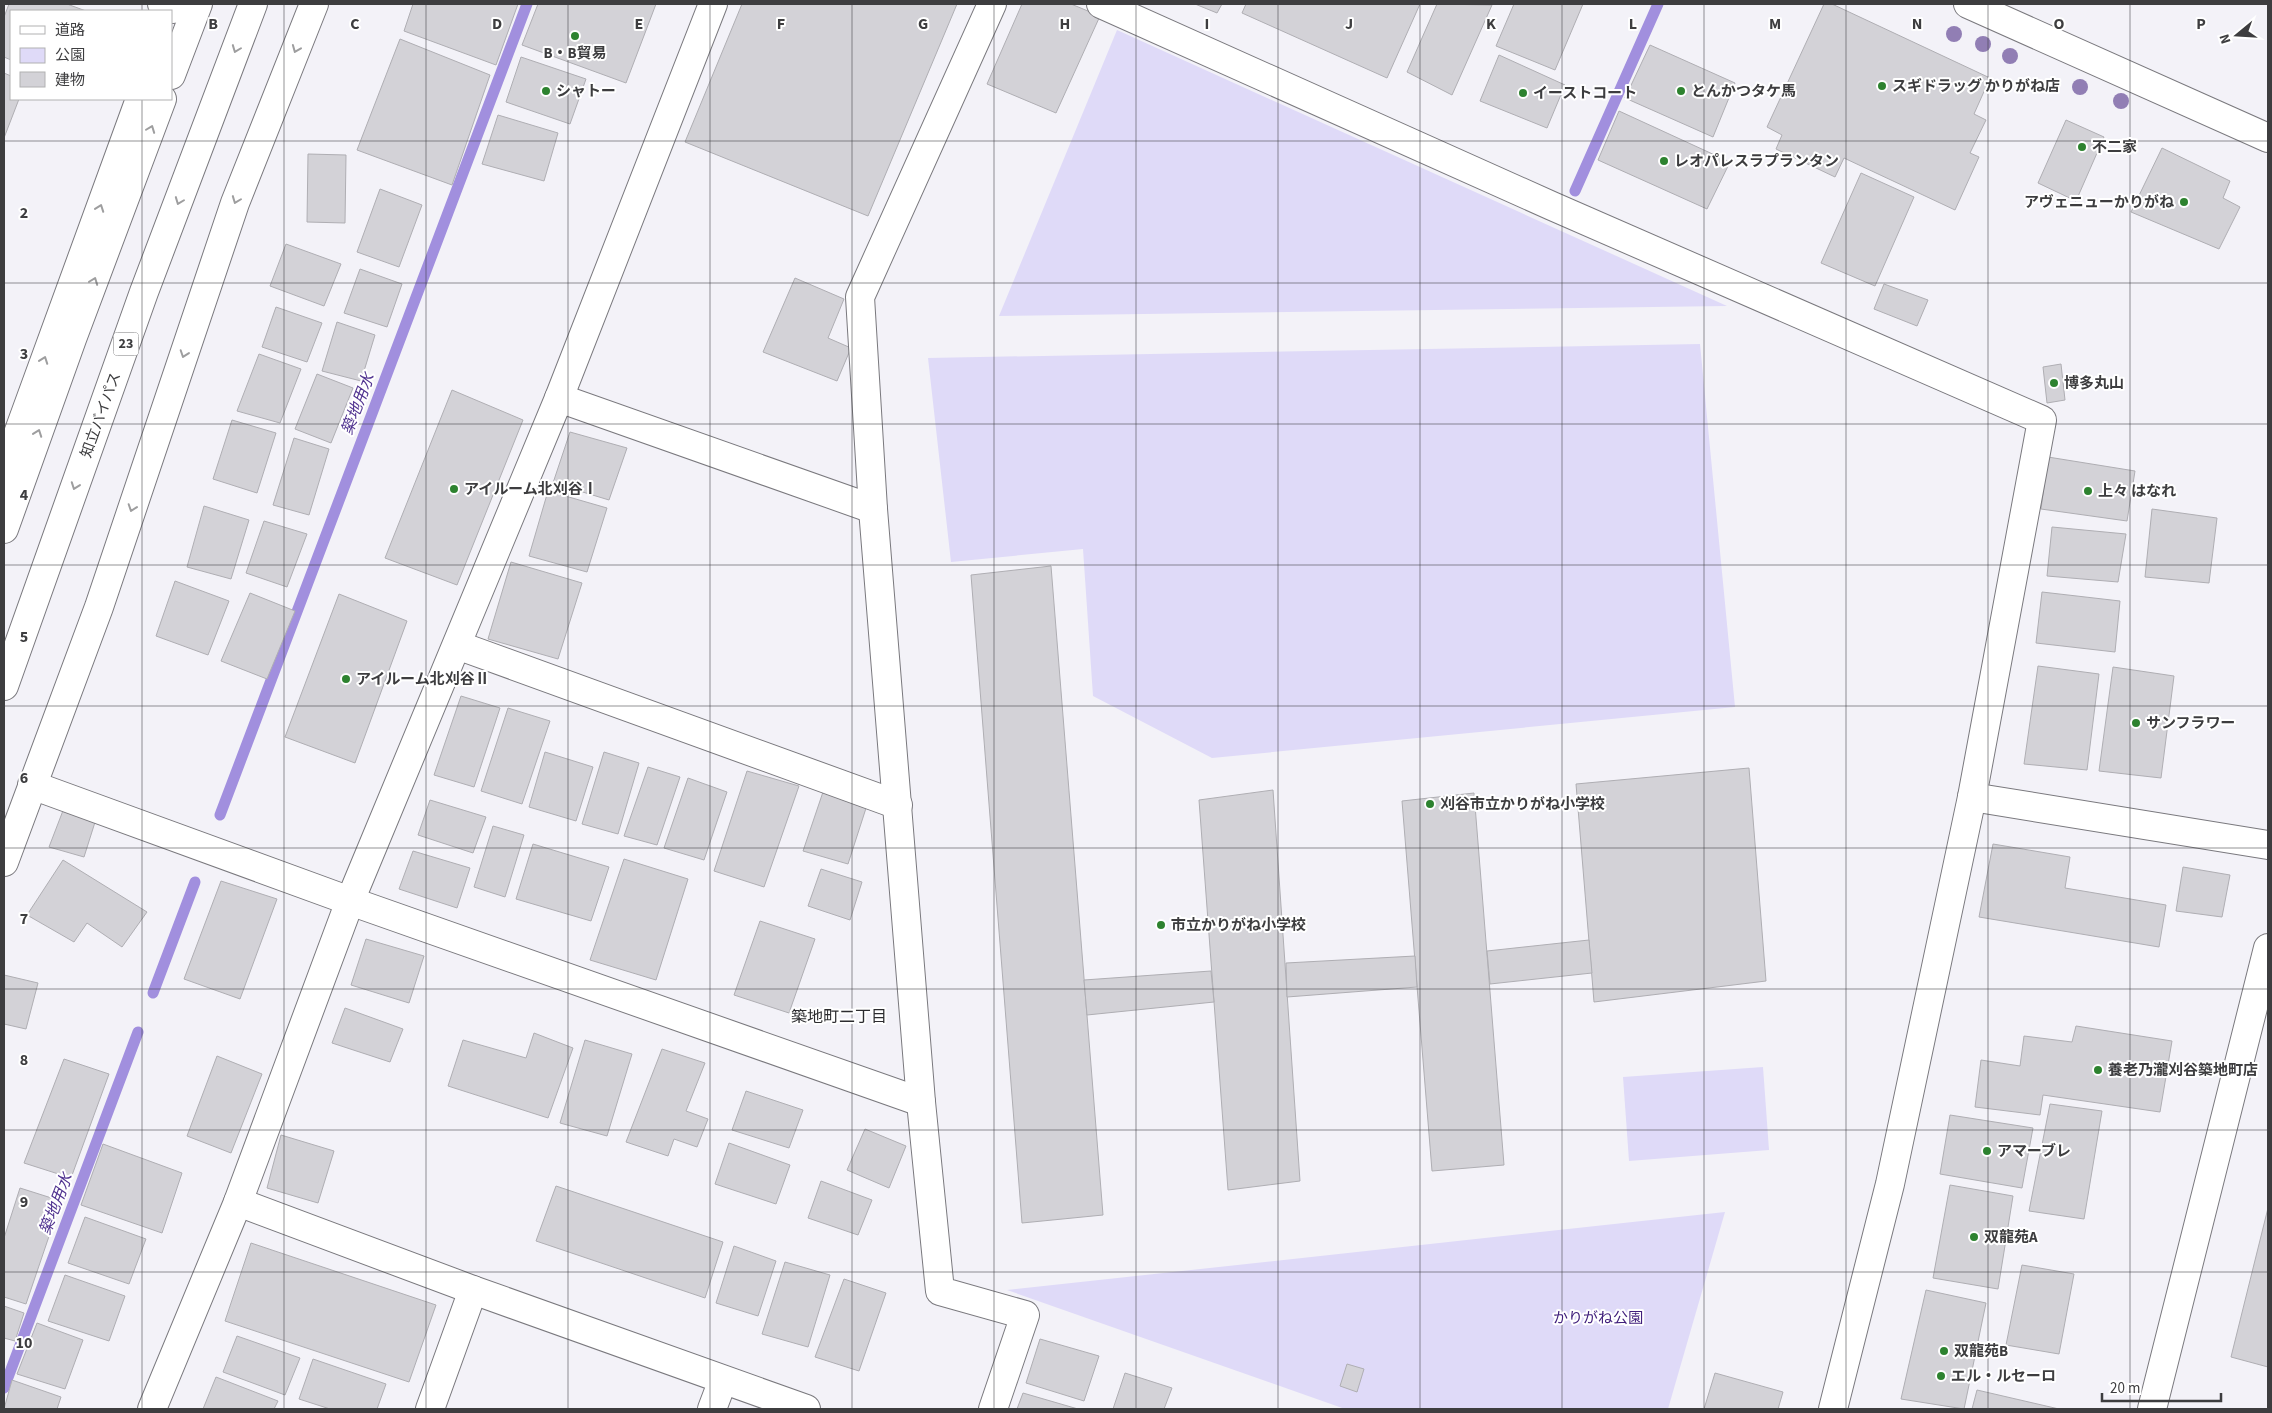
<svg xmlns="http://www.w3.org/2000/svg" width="2272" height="1413" viewBox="0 0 2272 1413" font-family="'Source Sans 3','Noto Sans JP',sans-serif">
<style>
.green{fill:#dfdaf8}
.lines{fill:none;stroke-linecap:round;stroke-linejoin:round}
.stream{stroke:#a18fde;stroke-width:11}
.building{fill:#d3d2d7;stroke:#afaeb3}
.street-casing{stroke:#7a797e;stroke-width:30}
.secondary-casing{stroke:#7a797e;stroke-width:30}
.highway-casing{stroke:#7a797e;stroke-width:30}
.street{stroke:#fff;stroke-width:28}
.secondary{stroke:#fff;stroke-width:28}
.highway{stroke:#fff;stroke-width:28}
.tree{fill:#917eb4}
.oneway{stroke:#9e9e9f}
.grid{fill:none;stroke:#3d3d3f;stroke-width:1;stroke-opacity:0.55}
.poi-dot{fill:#2d822f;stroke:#fff;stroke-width:2}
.labels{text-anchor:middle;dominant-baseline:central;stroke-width:4;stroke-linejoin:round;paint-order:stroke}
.shield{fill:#fff;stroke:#777779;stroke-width:1}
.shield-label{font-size:14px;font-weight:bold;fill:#3d3d3f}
.poi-label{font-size:15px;font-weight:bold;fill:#3d3d3f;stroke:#fff;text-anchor:start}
.street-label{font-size:15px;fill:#3d3d3f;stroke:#fff}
.park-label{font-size:15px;fill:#41207c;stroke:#fff}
.water-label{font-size:16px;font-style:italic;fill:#523591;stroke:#fff}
.neighbourhood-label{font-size:16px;fill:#2c2c2f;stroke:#fff}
.grid-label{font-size:16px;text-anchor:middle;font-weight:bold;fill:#3d3d3f;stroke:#fff;stroke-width:4;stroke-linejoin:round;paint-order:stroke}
</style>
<rect width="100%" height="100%" fill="#f3f2f8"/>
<!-- green -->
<g class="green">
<path d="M1117,30L1727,306L999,316Z"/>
<path d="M1700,344L1735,707L1212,758L1093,696L1083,549L951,562L928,358Z"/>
<path d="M1763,1067L1769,1150L1629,1161L1623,1077Z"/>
<path d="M1725,1212L1668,1409H1345L1007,1290Z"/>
</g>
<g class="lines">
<!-- stream -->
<g class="stream">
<path d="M1575,191L1658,4"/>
<path d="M220,815L527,4"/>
<path d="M153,993L195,882"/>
<path d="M4,1388L138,1032"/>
</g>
</g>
<!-- building -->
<g class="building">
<path d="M9,4H67L86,11H11V60L4,57V17Z"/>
<path d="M413,4H518L496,65L404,31Z"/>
<path d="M538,4H656L626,83L522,45Z"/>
<path d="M742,4H957L868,216L685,142Z"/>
<path d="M1022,4H1071L1100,16L1056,113L987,84Z"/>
<path d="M1195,4H1222L1217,13Z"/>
<path d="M1246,4H1420L1387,78L1242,13Z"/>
<path d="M1437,4L1492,5L1452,95L1407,72Z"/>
<path d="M1514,4H1583L1555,70L1496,46Z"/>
<path d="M1824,4H1832L1990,78L1974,114L1986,120L1970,153L1979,157L1955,210L1844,158L1835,177L1776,149L1782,135L1767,127Z"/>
<path d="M400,39L490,75L452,185L357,150Z"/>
<path d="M1650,45L1735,83L1713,137L1625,98Z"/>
<path d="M1499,55L1565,85L1547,128L1480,101Z"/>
<path d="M521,57L586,79L570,124L506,102Z"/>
<path d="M4,73L11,76V99H19L4,138Z"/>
<path d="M1619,111L1730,162L1707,209L1598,160Z"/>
<path d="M498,115L558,133L544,181L482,164Z"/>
<path d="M2066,120L2104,137L2076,201L2038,183Z"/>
<path d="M2162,148L2230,181L2223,198L2240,207L2219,249L2131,212Z"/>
<path d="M308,154L346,155L345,223L307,222Z"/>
<path d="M1861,173L1914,197L1875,286L1821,263Z"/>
<path d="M380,189L422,205L399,267L357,252Z"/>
<path d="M286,244L341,264L324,306L270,286Z"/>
<path d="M360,269L402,284L387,327L344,313Z"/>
<path d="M795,278L844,299L828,338L851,348L837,381L763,352Z"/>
<path d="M1884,284L1928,300L1917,326L1874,309Z"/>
<path d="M276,307L322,323L307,362L262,347Z"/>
<path d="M337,322L375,335L361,381L322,371Z"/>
<path d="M259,354L301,369L280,423L237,411Z"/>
<path d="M2061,364L2065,400L2047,403L2043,367Z"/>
<path d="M317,374L353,388L331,443L295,429Z"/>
<path d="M452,390L523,420L457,585L385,558Z"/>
<path d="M232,420L276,433L257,493L213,479Z"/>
<path d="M570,432L627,448L609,500L553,483Z"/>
<path d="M294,438L329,449L309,515L273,505Z"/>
<path d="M2048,457L2135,471L2127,521L2041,509Z"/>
<path d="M548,491L607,508L587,572L529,556Z"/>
<path d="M204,506L249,520L231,579L187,567Z"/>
<path d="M2152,509L2217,518L2209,583L2145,577Z"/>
<path d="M264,521L307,534L287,587L246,573Z"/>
<path d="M2052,527L2126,534L2118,582L2047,576Z"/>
<path d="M511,562L582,583L558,659L488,639Z"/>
<path d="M1051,566L1103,1215L1022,1223L971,575Z"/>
<path d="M175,581L229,601L208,655L156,636Z"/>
<path d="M2042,592L2120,601L2115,652L2036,643Z"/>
<path d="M250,593L295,611L267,679L221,661Z"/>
<path d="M339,594L407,621L355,763L285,737Z"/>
<path d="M2038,666L2099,674L2087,770L2024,764Z"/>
<path d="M2113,667L2174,676L2161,778L2099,771Z"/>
<path d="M461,696L500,708L474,787L434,775Z"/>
<path d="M508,708L550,721L522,804L481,791Z"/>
<path d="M545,752L593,767L576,821L529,807Z"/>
<path d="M604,752L639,763L618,834L582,824Z"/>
<path d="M648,767L680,777L657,845L624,836Z"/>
<path d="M1749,768L1766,981L1594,1002L1576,784Z"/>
<path d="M747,771L799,786L764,887L714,871Z"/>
<path d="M688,778L727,792L704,860L664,848Z"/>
<path d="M824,789L868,802L848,864L803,851Z"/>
<path d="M1273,790L1300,1181L1228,1190L1199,800Z"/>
<path d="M1474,793L1504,1165L1432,1171L1402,801Z"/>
<path d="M430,800L486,817L473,853L418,835Z"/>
<path d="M64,808L96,819L84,857L49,847Z"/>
<path d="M493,826L524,835L505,897L474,887Z"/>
<path d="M533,844L609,867L591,921L516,899Z"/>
<path d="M1993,844L2070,857L2065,888L2166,905L2159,947L1979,917Z"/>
<path d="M413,851L470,868L457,908L399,889Z"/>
<path d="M624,859L688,879L656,980L590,960Z"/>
<path d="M63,860L147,912L122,947L87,923L74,942L27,915Z"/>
<path d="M2183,867L2230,875L2222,917L2176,911Z"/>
<path d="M821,869L862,882L850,920L808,906Z"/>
<path d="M221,881L277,899L240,999L184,979Z"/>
<path d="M760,921L815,939L789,1013L734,995Z"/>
<path d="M366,939L424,956L409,1003L351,985Z"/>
<path d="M1589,940L1592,973L1490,984L1487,951Z"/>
<path d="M1415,956L1417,987L1287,997L1286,963Z"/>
<path d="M1211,971L1214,1002L1087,1015L1084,980Z"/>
<path d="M4,975L38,983L26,1029L4,1024Z"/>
<path d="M345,1008L403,1029L390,1062L332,1043Z"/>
<path d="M2076,1026L2172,1041L2160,1112L2043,1095L2040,1115L1975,1107L1981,1060L2020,1066L2024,1036L2072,1042Z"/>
<path d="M534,1033L573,1048L548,1118L448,1086L463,1040L526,1058Z"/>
<path d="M585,1040L632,1054L607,1136L560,1123Z"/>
<path d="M662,1049L705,1063L686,1111L708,1119L697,1147L674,1139L668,1156L626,1142Z"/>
<path d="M217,1056L262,1074L231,1153L187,1136Z"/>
<path d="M64,1059L109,1074L71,1178L24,1163Z"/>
<path d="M746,1091L803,1110L789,1148L732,1130Z"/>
<path d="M2050,1104L2102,1111L2084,1219L2029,1211Z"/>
<path d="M1950,1115L2033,1128L2022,1188L1940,1174Z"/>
<path d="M865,1129L906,1146L889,1188L847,1170Z"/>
<path d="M281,1135L334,1151L318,1203L267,1188Z"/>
<path d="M729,1143L790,1165L776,1204L715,1184Z"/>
<path d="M103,1144L182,1173L162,1233L81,1205Z"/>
<path d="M821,1181L872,1200L858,1235L808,1218Z"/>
<path d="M1950,1185L2013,1196L1998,1289L1933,1278Z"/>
<path d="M556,1186L723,1242L705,1298L536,1241Z"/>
<path d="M20,1188L61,1201L26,1304L4,1297V1238Z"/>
<path d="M2268,1208V1367L2231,1357Z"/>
<path d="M85,1217L146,1239L129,1284L68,1263Z"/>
<path d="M251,1243L436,1305L409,1382L225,1321Z"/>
<path d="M734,1246L776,1261L758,1316L716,1303Z"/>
<path d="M785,1262L830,1275L808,1347L762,1334Z"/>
<path d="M2022,1265L2074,1274L2059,1354L2006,1345Z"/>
<path d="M65,1275L125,1296L109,1341L48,1321Z"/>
<path d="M844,1279L886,1293L859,1371L815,1357Z"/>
<path d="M1926,1290L1986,1303L1964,1409L1901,1399Z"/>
<path d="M4,1306L24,1313L15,1341L4,1338Z"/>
<path d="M37,1323L83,1340L65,1389L17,1374Z"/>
<path d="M237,1336L300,1358L285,1395L223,1372Z"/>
<path d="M1040,1339L1099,1356L1084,1401L1026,1383Z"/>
<path d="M313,1359L386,1384L377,1409H330L299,1399Z"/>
<path d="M1347,1364L1364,1369L1357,1392L1340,1386Z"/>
<path d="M1125,1373L1172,1388L1164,1409H1113Z"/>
<path d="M1715,1373L1783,1392L1778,1409H1704Z"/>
<path d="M216,1377L278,1401L274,1409H203Z"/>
<path d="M12,1380L61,1397L57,1409H4Z"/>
<path d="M1977,1390L2059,1409H1972Z"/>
<path d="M1023,1393L1078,1409H1017Z"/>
</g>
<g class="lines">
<!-- street casing -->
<g class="street-casing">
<g id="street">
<path d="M162,4L173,9"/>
<path d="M992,4L860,297L873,509L921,1102L940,1291L1025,1315L993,1409"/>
<path d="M1101,4L1552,206L2042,420L1972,797L1890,1184L1833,1409"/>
<path d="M559,398L873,509"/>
<path d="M4,472L140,99"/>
<path d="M457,645L898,805"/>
<path d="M32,785L350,901L921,1102"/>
<path d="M1972,797L2268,845"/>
<path d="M4,862L99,607L235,203L314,4"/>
<path d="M238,1202L473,1290L806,1409"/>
<path d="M152,1409L238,1202L350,901L559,398L713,4"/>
<path d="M430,1409L473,1290"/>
<path d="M712,1409L723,1380"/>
</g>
</g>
<!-- secondary casing -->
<g class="secondary-casing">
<g id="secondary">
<path d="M1968,4L2268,138"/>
<path d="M2152,1409L2268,948"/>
</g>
</g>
<!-- highway casing -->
<g class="highway-casing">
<g id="highway">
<path d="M171,75L198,4"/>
<path d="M4,529L72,339L162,99"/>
<path d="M4,686L144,292L253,4"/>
</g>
</g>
<!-- street -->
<use href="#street" class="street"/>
<!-- secondary -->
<use href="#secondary" class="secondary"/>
<!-- highway -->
<use href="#highway" class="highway"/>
</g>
<!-- trees -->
<g class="tree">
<circle cx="1954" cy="34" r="8"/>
<circle cx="1983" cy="44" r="8"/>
<circle cx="2010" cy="56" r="8"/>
<circle cx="2080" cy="87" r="8"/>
<circle cx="2121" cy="101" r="8"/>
</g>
<!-- one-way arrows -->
<defs><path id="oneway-chevron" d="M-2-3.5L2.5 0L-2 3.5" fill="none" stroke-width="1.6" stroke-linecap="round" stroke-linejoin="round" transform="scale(1.25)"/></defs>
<g class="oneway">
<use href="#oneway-chevron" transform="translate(236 49) rotate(111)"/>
<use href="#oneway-chevron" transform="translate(296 49) rotate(112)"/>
<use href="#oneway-chevron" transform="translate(151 129) rotate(-69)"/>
<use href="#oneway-chevron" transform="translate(236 200) rotate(111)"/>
<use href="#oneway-chevron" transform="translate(179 201) rotate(111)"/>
<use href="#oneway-chevron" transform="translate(100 208) rotate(-70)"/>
<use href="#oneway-chevron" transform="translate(94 281) rotate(-69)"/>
<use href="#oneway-chevron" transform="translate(184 354) rotate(109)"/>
<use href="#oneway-chevron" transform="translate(44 360) rotate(-70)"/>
<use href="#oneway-chevron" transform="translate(38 433) rotate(-70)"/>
<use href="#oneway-chevron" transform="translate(75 486) rotate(110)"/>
<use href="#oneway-chevron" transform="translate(132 508) rotate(109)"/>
</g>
<!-- grid -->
<path class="grid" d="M142,4V11M284,4V1409M426,4V1409M568,4V1409M710,4V1409M852,4V1409M994,4V1409M1136,4V1409M1278,4V1409M1420,4V1409M1562,4V1409M1704,4V1409M1846,4V1409M1988,4V1409M2130,4V1409M142,99V1409M4,141H2268M4,283H2268M4,424H2268M4,565H2268M4,706H2268M4,848H2268M4,989H2268M4,1130H2268M4,1272H2268"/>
<!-- markers -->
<g class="poi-dot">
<circle cx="575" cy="36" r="5"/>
<circle cx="1882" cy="86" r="5"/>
<circle cx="546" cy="91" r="5"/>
<circle cx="1681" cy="91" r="5"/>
<circle cx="1523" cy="93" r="5"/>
<circle cx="2082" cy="147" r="5"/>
<circle cx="1664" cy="161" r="5"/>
<circle cx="2184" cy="202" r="5"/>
<circle cx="2054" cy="383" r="5"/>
<circle cx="454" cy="489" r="5"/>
<circle cx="2088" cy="491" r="5"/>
<circle cx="346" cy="679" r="5"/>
<circle cx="2136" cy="723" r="5"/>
<circle cx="1430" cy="804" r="5"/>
<circle cx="1161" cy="925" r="5"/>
<circle cx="2098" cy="1070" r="5"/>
<circle cx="1987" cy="1151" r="5"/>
<circle cx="1974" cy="1237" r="5"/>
<circle cx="1944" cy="1351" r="5"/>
<circle cx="1941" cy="1376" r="5"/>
</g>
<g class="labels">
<!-- shield labels -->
<rect class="shield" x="113.5" y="332.5" width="25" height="23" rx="4"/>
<g class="shield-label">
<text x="126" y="344">23</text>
</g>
<!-- poi labels -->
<g class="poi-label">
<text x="575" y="53" text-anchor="middle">B・B貿易</text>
<text x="1892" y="86">スギドラッグ かりがね店</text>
<text x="556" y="91">シャトー</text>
<text x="1691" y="91">とんかつタケ馬</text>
<text x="1533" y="93">イーストコート</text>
<text x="2092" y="147">不二家</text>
<text x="1674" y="161">レオパレスラプランタン</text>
<text x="2174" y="202" text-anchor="end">アヴェニューかりがね</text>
<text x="2064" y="383">博多丸山</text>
<text x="464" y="489">アイルーム北刈谷Ⅰ</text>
<text x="2098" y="491">上々 はなれ</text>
<text x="356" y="679">アイルーム北刈谷Ⅱ</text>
<text x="2146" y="723">サンフラワー</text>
<text x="1440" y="804">刈谷市立かりがね小学校</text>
<text x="1171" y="925">市立かりがね小学校</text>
<text x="2108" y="1070">養老乃瀧刈谷築地町店</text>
<text x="1997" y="1151">アマーブレ</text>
<text x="1984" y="1237">双龍苑A</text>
<text x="1954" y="1351">双龍苑B</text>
<text x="1951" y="1376">エル・ルセーロ</text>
</g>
<!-- street labels -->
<g class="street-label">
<text transform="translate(101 415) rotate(-70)">知立バイパス</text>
</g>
<!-- park labels -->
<g class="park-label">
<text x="1598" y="1318">かりがね公園</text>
</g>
<!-- water labels -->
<g class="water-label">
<text transform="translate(358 404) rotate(-69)">築地用水</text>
<text transform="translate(56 1204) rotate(-69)">築地用水</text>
</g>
<!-- neighbourhood labels -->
<g class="neighbourhood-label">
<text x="839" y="1017">築地町二丁目</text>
</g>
</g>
<g class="grid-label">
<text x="213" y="29">B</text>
<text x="355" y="29">C</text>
<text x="497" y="29">D</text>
<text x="639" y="29">E</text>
<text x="781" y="29">F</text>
<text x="923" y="29">G</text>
<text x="1065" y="29">H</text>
<text x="1207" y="29">I</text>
<text x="1349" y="29">J</text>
<text x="1491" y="29">K</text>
<text x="1633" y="29">L</text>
<text x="1775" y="29">M</text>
<text x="1917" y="29">N</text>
<text x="2059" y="29">O</text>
<text x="2201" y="29">P</text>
<text x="24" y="218">2</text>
<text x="24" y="359">3</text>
<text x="24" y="500">4</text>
<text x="24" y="642">5</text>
<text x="24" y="783">6</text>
<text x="24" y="924">7</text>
<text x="24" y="1065">8</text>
<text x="24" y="1207">9</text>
<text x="24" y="1348">10</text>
</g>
<!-- border -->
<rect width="2272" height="1413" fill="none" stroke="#3d3d3f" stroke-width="10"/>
<!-- legend -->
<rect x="10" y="10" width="162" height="90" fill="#ffffff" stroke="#b1b1b2"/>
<rect x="20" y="26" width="25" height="8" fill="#ffffff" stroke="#b1b1b2"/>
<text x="55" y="35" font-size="15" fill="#3d3d3f">道路</text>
<rect x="20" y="48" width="25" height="15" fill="#dfdaf8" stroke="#b1b1b2"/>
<text x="55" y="60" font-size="15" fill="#3d3d3f">公園</text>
<rect x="20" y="72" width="25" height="15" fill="#d3d2d7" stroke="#b1b1b2"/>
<text x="55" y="85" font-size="15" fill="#3d3d3f">建物</text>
<!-- north arrow -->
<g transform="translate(2237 35) rotate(252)" stroke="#ffffff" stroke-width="4" paint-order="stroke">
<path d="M0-4L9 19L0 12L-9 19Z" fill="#3d3d3f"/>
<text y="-8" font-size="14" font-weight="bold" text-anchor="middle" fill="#3d3d3f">N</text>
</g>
<!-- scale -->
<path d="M2102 1393v8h119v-8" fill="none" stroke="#3d3d3f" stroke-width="2.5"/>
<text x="2110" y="1393" font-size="15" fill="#3d3d3f" stroke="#ffffff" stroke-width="4" paint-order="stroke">20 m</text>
</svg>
